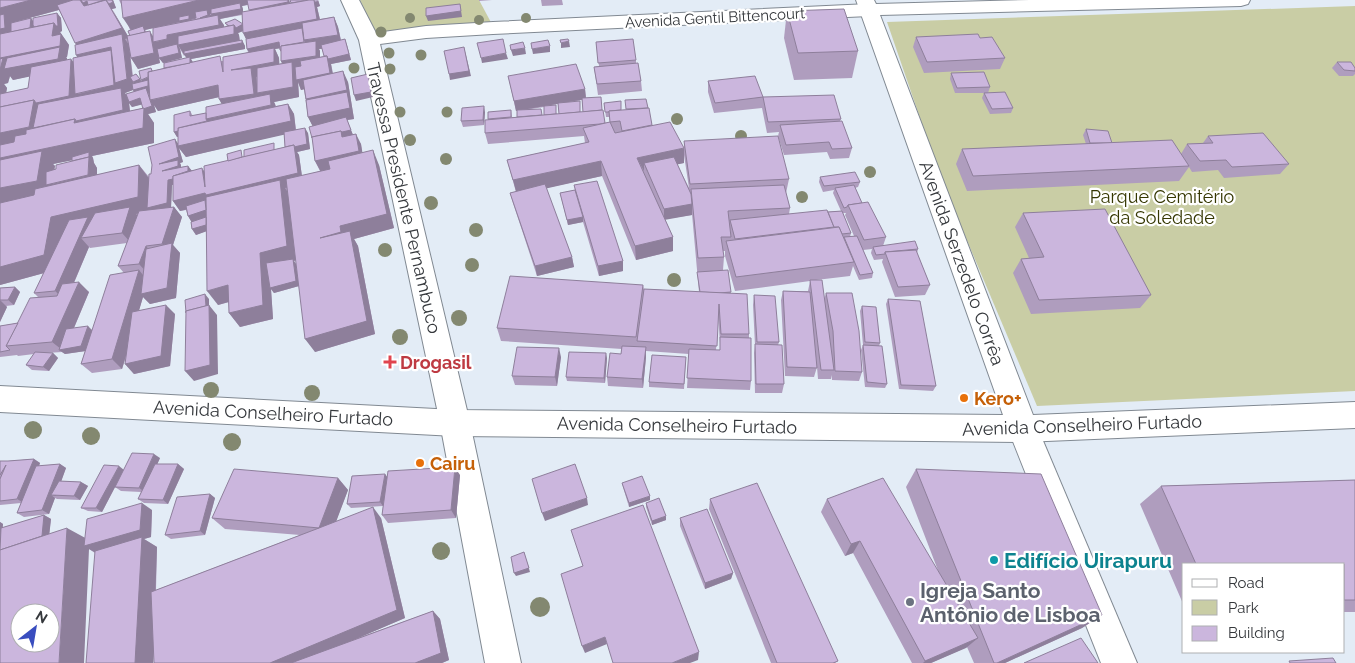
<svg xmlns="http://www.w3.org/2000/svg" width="1355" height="663" viewBox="0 0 1355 663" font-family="Raleway,sans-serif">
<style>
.green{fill:#c9cda5}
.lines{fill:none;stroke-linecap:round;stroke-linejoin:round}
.minor-casing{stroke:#818992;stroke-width:2}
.major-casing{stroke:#818992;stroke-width:2}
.minor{fill:#fff;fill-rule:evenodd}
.major{fill:#fff;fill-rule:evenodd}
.tree{fill:#838870}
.wall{fill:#af9dbe;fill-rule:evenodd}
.shaded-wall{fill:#8e7f9b;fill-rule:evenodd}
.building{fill:#cbb6dd;stroke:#8e7f9b;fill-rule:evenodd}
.health-dot{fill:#e0444e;stroke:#fff;stroke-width:2}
.food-dot{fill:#e8710a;stroke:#fff;stroke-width:2}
.culture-dot{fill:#0f9aa8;stroke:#fff;stroke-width:2}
.worship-dot{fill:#6b7280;stroke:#fff;stroke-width:2}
.labels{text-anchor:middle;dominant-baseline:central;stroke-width:4.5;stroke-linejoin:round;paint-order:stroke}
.far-street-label{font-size:15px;fill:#35383c;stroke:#fff}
.park-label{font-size:18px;fill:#353702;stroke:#fff}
.street-label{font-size:18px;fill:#35383c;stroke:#fff}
.health-label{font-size:18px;font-weight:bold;fill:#be3a42;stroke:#fff;text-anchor:start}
.food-label{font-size:18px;font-weight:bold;fill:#c56008;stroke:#fff;text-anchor:start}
.near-culture-label{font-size:21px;font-weight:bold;fill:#0d838f;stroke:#fff;text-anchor:start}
.near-worship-label{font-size:21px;font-weight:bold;fill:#5b616d;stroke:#fff;text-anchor:start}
</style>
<rect width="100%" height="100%" fill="#e3ecf6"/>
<!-- green -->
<g class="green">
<path d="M360,0H479L494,28L376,34Z"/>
<path d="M1355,6V391L1037,406L941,179L887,22Z"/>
</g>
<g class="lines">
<!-- minor casing -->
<g class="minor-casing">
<g id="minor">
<path d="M341,0H359L376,33L426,26L493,22L869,4L876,6L878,10L876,14L869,16L493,34L426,38L380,44L470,423L521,663H485L440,423L359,40Z"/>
<path d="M1023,416L1034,420L1038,429L1137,663H1101L1008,429L1012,420Z"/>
</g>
</g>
<!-- major casing -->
<g class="major-casing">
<path id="major" d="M856,0H874L876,4L1030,0H1250L1248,4L1241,6L880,15L1033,415L1355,402V428L1023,442L455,436L0,412V386L455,410L1003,415Z"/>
</g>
<!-- minor -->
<use href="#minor" class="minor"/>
<!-- major -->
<use href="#major" class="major"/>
</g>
<!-- trees -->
<g class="tree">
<circle cx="410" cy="18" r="5"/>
<circle cx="526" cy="18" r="5"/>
<circle cx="479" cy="20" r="5"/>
<circle cx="381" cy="32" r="5.5"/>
<circle cx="389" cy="53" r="5.5"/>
<circle cx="421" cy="55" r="5.5"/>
<circle cx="354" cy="68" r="5.5"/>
<circle cx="390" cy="69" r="5.5"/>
<circle cx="400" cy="112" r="5.5"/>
<circle cx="447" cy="112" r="5.5"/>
<circle cx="677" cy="119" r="6"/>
<circle cx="741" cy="136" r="6"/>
<circle cx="410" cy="140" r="6"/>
<circle cx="446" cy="159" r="6"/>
<circle cx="870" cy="172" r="6"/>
<circle cx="802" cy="197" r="6"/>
<circle cx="431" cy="203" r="7"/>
<circle cx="476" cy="230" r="7"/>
<circle cx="385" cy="250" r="7"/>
<circle cx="472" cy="265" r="7"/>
<circle cx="674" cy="280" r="7"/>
<circle cx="459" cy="318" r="8"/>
<circle cx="400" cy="337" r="8"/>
<circle cx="211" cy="390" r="8"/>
<circle cx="312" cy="393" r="8"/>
<circle cx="33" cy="430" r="9"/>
<circle cx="91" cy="436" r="9"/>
<circle cx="232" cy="442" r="9"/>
<circle cx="441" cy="551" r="9"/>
<circle cx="540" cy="607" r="10"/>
</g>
<!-- wall -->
<g class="wall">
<path d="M0,0H113L116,8L112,9L128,36H130V30L121,4L119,0H289L290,3L318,0L320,6L317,7L320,19L334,17L338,27L341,40L345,39L347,45L351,60L331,64L333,73L348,82L354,119L347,120L353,135L361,144L362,153L379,165L394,228L354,239L358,246L375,334L315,352L296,260L294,261L296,264L299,286L274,293L271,289L273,319L240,327L229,313V302L218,305L206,231L196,235L192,229L191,221L188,216L186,210L180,211L173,201V185H172L171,207H174L182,217L173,245L180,253L176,298L150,304L143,297L139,310L175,314L170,366L134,374L125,364L126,357L122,369L92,373L81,364L85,351L65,354L62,352L47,353H53L58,358L49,371L32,370L26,365L34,354L18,356L17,355L0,357V326L18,323L38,297L34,293L44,273L0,285ZM248,5L250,11L243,12L242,6ZM59,10L77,45V57L73,62L67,60L66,57H67L69,45L60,32L62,31L61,18L57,13L33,22L31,18L15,22ZM242,15L243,24L225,23L227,26L224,27L220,19ZM153,28V36L145,30ZM243,31L246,39L247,49L248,52L223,61L193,62L191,59L245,49V46L242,40L240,41L239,35L238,33ZM178,45L184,56L185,55L187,58L166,62L182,58L180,49ZM280,48L281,52V61L282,63L279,64V58L275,49ZM319,49H322L324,56L320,57V51ZM130,53L131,58L138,69L160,63L159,58L163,63H164V68L153,71L141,81L136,74L133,76ZM10,76L13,80L30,76L28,88L6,93L7,88L4,84L8,83ZM298,82L301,90L304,89L308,117L313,126L315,161L320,171L302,176L299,155L297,152L310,149L308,133L296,130L294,114L288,104L276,106L274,102L299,97ZM133,90L134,91L127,96L125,93ZM219,97V99L222,104L206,113L193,116L190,111L174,132L177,137H178V144L149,177L139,165L97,175V168L94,163L93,158L92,156L154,143V123L148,114L156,112L154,105L158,111ZM129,103L132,107L142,104L143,108L130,111ZM284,134L285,147L244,157V156L228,161L205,172L191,170L188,166L181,167L180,163L183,162L179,148L186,157ZM72,160V161L54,170L55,166L53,164ZM127,243L118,266L124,273L92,330L74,328L89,292L74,283L89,247L90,248Z"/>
<path d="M479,0H492L479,1Z"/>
<path d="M541,0H562L563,5L542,6Z"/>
<path d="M787,11L858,51L852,78L794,80L784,38Z"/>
<path d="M916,37L980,38L1005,58L1000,69L924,73L913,47Z"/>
<path d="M596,42L636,60V63L641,81L642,91L598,95L594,67L599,66Z"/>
<path d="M1337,62L1355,68V74L1353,76H1339L1332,68Z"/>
<path d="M951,73L990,87L988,93H955L950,79Z"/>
<path d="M508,76L585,89L586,98L602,110L605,123L610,122L609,117H606L604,103L621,110L648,108L652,125L684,163L677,164L689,188L684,155V141L789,179L786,193L790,208L789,214L841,211L833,193L834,190L823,192L819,182L820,177L860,182L858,187L855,188L862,203L886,237L883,246L918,249L917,253L930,285L925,295L895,297L882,262L883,259L874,260L871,253L872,249L863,250L873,273L872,278L859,280L853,266L850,276L816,280L824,300L826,293L862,372L859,381L832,380V375L831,379H818L817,367L814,377L785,376L781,300L783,291H808L810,281L735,291L725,256V251H723L724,257L723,270L731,293L749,334V338L751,381L750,390L687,388L689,354L646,351V357L643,388L608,386L607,377L621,354L622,349L501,341L497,328L643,285L644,289L699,292L692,214V215L665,219L673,237V251L636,260L602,176L546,188L572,257L574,267L537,276L513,203L510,193L516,192L507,160L585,143L584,136L488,144L485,133L488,119L511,110L512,117H517V111H516ZM582,100L583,112H581L571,102ZM558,104L559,114H557L552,105ZM544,107V115H542L525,110ZM843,213H846L845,215L854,236L850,237L851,233ZM718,315L720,343V350H716Z"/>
<path d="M708,81L841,119L840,121L852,148L849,158L830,159L827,152L784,155L778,136L779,132L767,133L762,108L714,113L708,92Z"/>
<path d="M984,93L1013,108L1011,113L990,114L982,98Z"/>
<path d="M485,112L484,125L463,127L461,121Z"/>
<path d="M1086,129L1112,143L1181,154L1187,144L1203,143L1208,136L1289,164L1280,174L1224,178L1218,170L1192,172L1189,167L1179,181L967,191L956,164L962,149L1086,144L1083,135Z"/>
<path d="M574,185L623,261V271L599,276L583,222L568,225L560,193L575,190Z"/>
<path d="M1023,213L1151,295L1140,308L1031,314L1013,273L1021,259L1029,258L1015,227Z"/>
<path d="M15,287L20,292L14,305L6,306L7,307L0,322V288Z"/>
<path d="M754,295L779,342L778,345L784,384L782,393H755L754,353L755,345L753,305Z"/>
<path d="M888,299L936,386L933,391L899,389L886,304Z"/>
<path d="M862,306L880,343L879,346L887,384L885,388L865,387L861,350L863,345L860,311Z"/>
<path d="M561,357L557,386L515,385L512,376Z"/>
<path d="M686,357L684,389L649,387V382Z"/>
<path d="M607,358L605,383L567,381L566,377Z"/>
<path d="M160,458L157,464H178L184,469L168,504L144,503L138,499L141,492L121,491L115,487L102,512L88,511L81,508L124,470Z"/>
<path d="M34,459L40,463L39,466L60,464L66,468L61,481L81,482L88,486L80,500L57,499L55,498L49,514L24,517L17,513L21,503L0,505V461H8Z"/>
<path d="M916,469L1102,615L1082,628L1005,663H974L967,647L931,663H912L853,553L845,556L821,512L827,499L939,573L906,487Z"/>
<path d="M385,474L387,478L460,475L456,518L388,523L382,515L383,506L351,508L347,504Z"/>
<path d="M338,478L348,490L336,521L381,518L405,618L358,638L433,611L440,619L449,660L442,663H154L153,652L95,553L89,549L0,663V522L3,524V528L44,515L51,519L49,534L85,538L152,510L151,537L144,539L157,547L156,590L300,535L225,529L212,518Z"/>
<path d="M1355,480V612H1344V564H1184V606L1140,504L1161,486Z"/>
<path d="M622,483L650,500L629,507L623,487Z"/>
<path d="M210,494L215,498L205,535L171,539L165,535Z"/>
<path d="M710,499L836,663H771L709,509Z"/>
<path d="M646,503L666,520L652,525L646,507Z"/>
<path d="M680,518L733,573L731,579L705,589L680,526Z"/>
</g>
<!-- shaded-wall -->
<g class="shaded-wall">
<path d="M31,0H76L77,5L11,23L12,25L31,18L35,24L34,37L0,42V8Z"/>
<path d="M80,0L87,1L91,7L84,6Z"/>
<path d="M100,0H109L107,1L109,4L113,2L112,0H113L116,8L112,9L129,38L125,39L129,45L133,82L140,79L143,84L137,87L133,82L134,89L148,86V84L145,85L141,80L153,76L151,68L154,73L157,81L150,83L151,85L152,91L149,92L152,100L218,85L224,96L158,111L154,105L156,112L148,114L154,123V143L92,156L93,158L94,163L97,168V185L55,196L51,191L50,195L0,206V188L37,181L39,167L0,176V158L143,128V109L152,106L148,92L136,95L133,90L125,93L128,98L129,102L140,98L144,104L132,107L129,103L131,120L84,131L86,134V138L81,132L0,151V133L29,127L31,116L0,123V110L33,103L34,100L36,103L69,96L71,59L79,69L78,94L114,85L111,59L83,66L76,55L111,47L119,57L116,58L118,60L120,81L127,79L123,40L83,53L75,43L122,28L112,9L94,14L90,9L109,4L107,1L102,3ZM121,91L123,110L76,121L75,119V121L44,128L46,115L45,113L77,107V97L83,105L121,95ZM89,157V161L72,165L77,170L89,167L88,175L52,184L55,166L53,164L89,157V158Z"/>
<path d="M199,0H268L242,6L243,9V14L220,19L224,25L225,35L178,45L180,49L182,58L163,63L159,58L160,63L138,69L131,58L154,53L150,31L156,42L167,39V35L198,29L192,30L189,25L182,26L180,22L145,30L150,41L136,45L132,40L147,35L145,30L133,33L123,18ZM240,7L241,9L211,14L213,17V20H211L210,14ZM208,15L200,18L203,22L192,24V19ZM219,19V25H216V20ZM174,45H177L179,53L159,58L158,50L160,53L174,50Z"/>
<path d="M289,0L293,12L254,20L249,10Z"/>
<path d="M314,0L315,2L318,1V0L320,6L317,7L322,29L306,32L307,40L338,35L334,17L338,27L342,46L319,49L320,51V67L296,70L297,79L330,73L328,65H327L325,60L327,59V56L328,59L349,54L345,39L351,60L331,64L334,83L301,90L298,82L299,97L274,102L275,104L277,116L177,137L174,132L209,124L206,119H209V113L212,118L271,105V102L263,104L258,96L260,105L225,110L219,99L254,94L252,78L237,80L231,70L274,62V50L250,54L247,49L279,42L282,48L275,49L279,58L280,72L256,77L258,93L293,87L292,71L286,72L281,61L316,56V50L283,55L280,50L306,45L304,40H305L304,33L248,43L243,33L317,19L315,8L295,12L292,7L314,2Z"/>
<path d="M460,4L462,17L428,21L426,16Z"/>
<path d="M57,13L61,18L62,31L60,32L69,45L67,57H66L67,58L66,69L13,80L10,76L8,83L4,84L7,88L4,104L0,105V58L40,37Z"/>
<path d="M243,24L246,30L238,33L239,35L240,44L242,40L245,46V49L191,59L193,63L164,73L187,59L178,45L234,25Z"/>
<path d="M569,41L570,47L561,48V43Z"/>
<path d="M550,46V52L533,54L532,49Z"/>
<path d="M464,47L471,76L450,80L449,74Z"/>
<path d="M525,48L526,54L513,56L511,50Z"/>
<path d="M506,53L508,59L482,63L481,58Z"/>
<path d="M343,71L348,82L354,119L347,120L353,135L344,138L313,127L308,117L311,110L306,99Z"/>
<path d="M368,74L370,80L373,97L356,101L354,95Z"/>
<path d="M585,89L586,99L516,111L514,101Z"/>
<path d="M288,104L294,114L296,132L186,157L179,148L183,162L180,163L181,165V172L166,177L159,164L175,139L179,145Z"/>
<path d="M484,106L485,112L484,125L483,120Z"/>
<path d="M305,128L308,133L310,149L297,152L299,155L303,184L285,188L289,194L296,260L294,261L296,264L299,286L274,293L271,289L273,319L240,327L229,313L263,305L213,229L196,235L192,229L191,221L188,216L206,205L180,211L173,201L205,187L202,168L209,178L288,154Z"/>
<path d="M356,134L361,144L364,162L321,172L315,161Z"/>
<path d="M684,148V163L647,171L644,163V171L637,158Z"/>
<path d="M373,150L379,165L394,228L354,239L358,246L375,334L315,352L305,339L320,238L340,226Z"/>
<path d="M601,161L602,176L517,195L513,180Z"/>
<path d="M139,165L150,180H168L188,166L192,171V180L172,185L171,208L150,211L136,214L139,217L131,243L122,233L81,238L89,247L66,301L55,291L59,269L0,285V267L51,217Z"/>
<path d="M692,204V215L664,220V209Z"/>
<path d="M174,207L182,217L173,245L180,253L176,298L150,304L143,297L122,369L112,359L139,270L147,280L170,254L162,244Z"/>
<path d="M583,217V222L568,225L567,220Z"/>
<path d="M673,237V251L636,260L635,246Z"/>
<path d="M146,246L154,256L148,274L139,264Z"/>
<path d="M572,257L574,267L537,276L535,266Z"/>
<path d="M623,261V271L599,276L598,266Z"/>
<path d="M79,282L89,292L65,349L88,326L93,331L86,351L65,354L59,350L61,349L52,342Z"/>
<path d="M228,285L239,299L218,305L207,291Z"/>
<path d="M15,287L20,292L14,305L8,300Z"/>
<path d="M205,294L209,299V305L217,315L218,374L194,381L185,371Z"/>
<path d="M0,300L7,307L0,322Z"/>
<path d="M166,305L175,314L170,366L134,374L125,364Z"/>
<path d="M646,347V357L643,388L642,379Z"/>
<path d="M559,348L561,357L557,386L555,377Z"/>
<path d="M53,353L58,358L49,371L43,367Z"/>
<path d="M606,353L607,358L605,383L604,378Z"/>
<path d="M154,454L160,458L145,492L139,488Z"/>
<path d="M34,459L40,463L24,503L17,499Z"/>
<path d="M60,464L66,468L56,496L51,495L55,498L49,514L42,510Z"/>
<path d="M178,464L184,469L168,504L163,500Z"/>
<path d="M119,466L124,470L102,512L96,508Z"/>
<path d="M455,467L460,475L456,518L451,510Z"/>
<path d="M385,474L388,478L383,506L380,502Z"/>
<path d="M338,478L348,490L330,538L319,528Z"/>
<path d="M81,482L88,486L80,500L74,496Z"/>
<path d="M210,494L215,498L205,535L200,531Z"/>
<path d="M650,496V500L629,507V503Z"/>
<path d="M587,498L588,505L545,521L542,513Z"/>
<path d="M142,503L152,510L151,537L144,539L157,547L153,663H135L96,553L89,549L84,663H59L67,528L89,540Z"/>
<path d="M373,507L381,518L405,618L300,663H270Z"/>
<path d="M44,515L51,519L48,546L0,557Z"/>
<path d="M666,516V520L652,525V521Z"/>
<path d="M0,522L3,524L0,544Z"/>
<path d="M860,541L853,553L845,556L851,544Z"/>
<path d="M524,552L530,572L516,576L514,573Z"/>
<path d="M733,573L731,579L705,589V583Z"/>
<path d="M433,611L440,619L449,660L442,663H415Z"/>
<path d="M1102,615L1082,628L1005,663H997Z"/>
<path d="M605,637L607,644L585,653L582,646Z"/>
<path d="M978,638L966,648L931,663H923L925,661Z"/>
<path d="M699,652L698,660L690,663H672Z"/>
</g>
<!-- building -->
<g class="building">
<path d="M0,0H31L0,8Z"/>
<path d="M73,0H80L84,6L106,0L122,28L75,43L57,5Z"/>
<path d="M81,0H104L88,5L87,1L83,3Z"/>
<path d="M106,0H112L113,2L109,4Z"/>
<path d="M121,0H199L123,18Z"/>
<path d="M247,0H288V2L249,10Z"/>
<path d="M290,0H309L291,3Z"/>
<path d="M309,0H314L317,19L243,33L242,12Z"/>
<path d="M240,3L241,9L211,14V9Z"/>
<path d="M460,4L461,11L426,16V8Z"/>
<path d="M844,9L858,51L798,53L787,11Z"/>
<path d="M207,10L208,15L200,18L213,15V16L189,21V20L196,18L195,12Z"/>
<path d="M57,13L58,26H56L54,23L34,27L33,25V18Z"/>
<path d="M4,14L5,28L0,29V15Z"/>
<path d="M189,15V19L179,21V17Z"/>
<path d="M218,15L219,25L167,35V39L153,42V28Z"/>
<path d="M334,17L338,35L304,40L302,23Z"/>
<path d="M31,18L30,28L11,32V23Z"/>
<path d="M235,19L243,24L236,28L234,25L229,26L225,23Z"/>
<path d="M54,23L52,36L61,34L60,46L0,58V34Z"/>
<path d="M234,25V34L178,45V36Z"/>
<path d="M143,26L145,32L130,36L128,31Z"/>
<path d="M302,28L304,42L281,46V50H280L279,42L247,49L246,39Z"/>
<path d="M150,31L154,53L131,58L127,36Z"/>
<path d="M122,34L127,79L115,83L111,47L76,55L75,45Z"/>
<path d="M978,34L980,38L992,37L1005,58L927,62L916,37Z"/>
<path d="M345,39L349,54L328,59L327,56H324L321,45Z"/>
<path d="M503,39L506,53L481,58L477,43Z"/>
<path d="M568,39L569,41L561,43L560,40Z"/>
<path d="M633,39L636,60L598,63L596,42Z"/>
<path d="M242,40V43L184,54V51Z"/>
<path d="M548,40L550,46L532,49L531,43Z"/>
<path d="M316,41V56L281,61V46Z"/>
<path d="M523,42L525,48L511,50L510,45Z"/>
<path d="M177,44L179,53L159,58L157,49Z"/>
<path d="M60,47L58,59L4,69L7,58Z"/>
<path d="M464,47L469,71L449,74L444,51Z"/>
<path d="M274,48V62L231,70L251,68L254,94L219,99L218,85L150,100L148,72L220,56L223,72V57Z"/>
<path d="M111,50L114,85L75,94L73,58Z"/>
<path d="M327,56L330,73L296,80L295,67L301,66L300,61Z"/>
<path d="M190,57V63L164,68V63Z"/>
<path d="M3,58L0,70V59Z"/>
<path d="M71,59L69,96L36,103L34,100L0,107V94L28,88L31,67Z"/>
<path d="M292,62L293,87L257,93V68Z"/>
<path d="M1337,62H1351L1355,68V71L1344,70Z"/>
<path d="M638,63L641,81L597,84L594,67Z"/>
<path d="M576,64L585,89L514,101L508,76Z"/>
<path d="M151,68L152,71L148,72V77L141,80L139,71Z"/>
<path d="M343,71L347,90L306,99L303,80Z"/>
<path d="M984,72L990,87L957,88L951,73Z"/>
<path d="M136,74L140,79L133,82L130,77Z"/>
<path d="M368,74L371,92L354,95L351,78Z"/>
<path d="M755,76L763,97L715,103L708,81Z"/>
<path d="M148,80V86L133,90L132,84Z"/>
<path d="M121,88L123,110L76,121L75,119L33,128L38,104Z"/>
<path d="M146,88L152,106L143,109L140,98L129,102L126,94Z"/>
<path d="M347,92L350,108L308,117L306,100Z"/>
<path d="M1005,92L1013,108L992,109L984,93Z"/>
<path d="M270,94L271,105L206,119V107Z"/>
<path d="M834,95L841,119L768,122L763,97Z"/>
<path d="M601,97L602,110L583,112L582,98Z"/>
<path d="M646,99L648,108L626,109L625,100Z"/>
<path d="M34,100L29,127L0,133V107Z"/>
<path d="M580,101V112L559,114L558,103Z"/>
<path d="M621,101V110L609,111V112H605L604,103Z"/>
<path d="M288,104L291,121L178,146V128Z"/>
<path d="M556,105V114L544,115V106Z"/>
<path d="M484,106L483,120L461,121L462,108Z"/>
<path d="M144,108L143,128L0,158V145L14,142L15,136L26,134V130L75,119L74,123Z"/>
<path d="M649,108L652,125L622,131L620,121L610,122L609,111Z"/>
<path d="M541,109L542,115L517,117V110Z"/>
<path d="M511,110V117L488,119V112Z"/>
<path d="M603,110L605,123L600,124L485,133V120Z"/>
<path d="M190,111V116L206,113V119L207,121L178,128V131L174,132V115Z"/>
<path d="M346,117L351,130L342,132L341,131L312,137V138L309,127Z"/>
<path d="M842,121L852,148L832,149L829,142L786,145L780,125Z"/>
<path d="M610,122L615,133L670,122L684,148L637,158L673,237L635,246L601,161L513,180L507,160L589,142L583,128Z"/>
<path d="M305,128L307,144L294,147V145L285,147L284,132Z"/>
<path d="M1086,129L1108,131L1112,143H1090Z"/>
<path d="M341,131L342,137L356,134L359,151L315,161L312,137Z"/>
<path d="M1263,133L1289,164L1232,167L1226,160L1200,161L1187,144L1213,143L1208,136Z"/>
<path d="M778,136L789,179L690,184L684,141Z"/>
<path d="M175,139L179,157L159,164L178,160V166L162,171L188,166V171L173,176V179L168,180L167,203L147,208L149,174H151L152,165L148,147Z"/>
<path d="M1172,140L1189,166L973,176L962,149Z"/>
<path d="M274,143V150L244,157V150Z"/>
<path d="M294,145L298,173L206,195L205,193L173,201V176L202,168L205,187L204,166Z"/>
<path d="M241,150L242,157L228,161L227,154Z"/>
<path d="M373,150L387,214L340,226L341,232L320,238L350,231L367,321L305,339L286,179L330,169L328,161Z"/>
<path d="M42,151L37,181L0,188V160Z"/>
<path d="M89,152V158V157L72,161V157Z"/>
<path d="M89,157L88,175L46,185V172L56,169V165Z"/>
<path d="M674,157L691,194L692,204L664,209L644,163Z"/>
<path d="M139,165L138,197L51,217L44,255L0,267V203L34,195L35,189Z"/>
<path d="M855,172L860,182L824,186L820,177Z"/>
<path d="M280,180L287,246L260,253L263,305L229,313L228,285L207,291L206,197Z"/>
<path d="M597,181L623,261L598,266L574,185Z"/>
<path d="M545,184L572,257L535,266L510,193Z"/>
<path d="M784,185L790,208L728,211L731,237H721L724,257L698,258L691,189Z"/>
<path d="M854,185L862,203L848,205L847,207L844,208L835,188Z"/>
<path d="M575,190L583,217L567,220L560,193Z"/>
<path d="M205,200L206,210L188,216L186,206Z"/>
<path d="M868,202L886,237L864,240L848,205Z"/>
<path d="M130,207L122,233L81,238L95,213Z"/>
<path d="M174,207L162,244L146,246L139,264L118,266L139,211Z"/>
<path d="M1105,209L1151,295L1039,300L1021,259L1044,257L1023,213Z"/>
<path d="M827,210L834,227L735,239L730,220Z"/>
<path d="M842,211L851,233L842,234L839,227H834L828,212Z"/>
<path d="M88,217L55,291L34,293L69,220Z"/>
<path d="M206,217V225L192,229L191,222Z"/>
<path d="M839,227L854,262L736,277L726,241Z"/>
<path d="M857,236L873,273L860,275L844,237Z"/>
<path d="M915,241L918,249L885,252V254L876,255L873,247Z"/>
<path d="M172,243L167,288L141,294L146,249Z"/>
<path d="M916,250L930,285L898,287L885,252Z"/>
<path d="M293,259L296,281L270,288L266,263Z"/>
<path d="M139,270L112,359L81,364L110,275Z"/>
<path d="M728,270L731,292L719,293L700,292L697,272Z"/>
<path d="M510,276L643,285L636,337L497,328Z"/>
<path d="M810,280H822L834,370H821Z"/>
<path d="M79,282L52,342L6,346L30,298L57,296L62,284Z"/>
<path d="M15,287L8,300H0V288Z"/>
<path d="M644,289L747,294L749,334H721L719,304L717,346L637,341Z"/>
<path d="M783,291L810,292L817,368L787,367Z"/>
<path d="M826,293H852L859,331L862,372L835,371L833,331Z"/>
<path d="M205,294L206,306L186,311V313L185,300Z"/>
<path d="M754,295L775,296L779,342H757Z"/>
<path d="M888,299L920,301L936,386L901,385Z"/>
<path d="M166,305L161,356L125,364L132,312Z"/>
<path d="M209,305L210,365L185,371L186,311Z"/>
<path d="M862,306L876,307L880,343L865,342Z"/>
<path d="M18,323L6,346L10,350L0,352V326Z"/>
<path d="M88,326L81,346L59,350L66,329Z"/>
<path d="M720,337L751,338V381L687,378L689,349L720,350Z"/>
<path d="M755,344L782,345L784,384H756Z"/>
<path d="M863,345L882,346L887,384L867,382Z"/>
<path d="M622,346L646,347L642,379L607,377L610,353L621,354Z"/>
<path d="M517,347L559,348L555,377L512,376Z"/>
<path d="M35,352L53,353L43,367L26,365Z"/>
<path d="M569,352L606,353L604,378L566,377Z"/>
<path d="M652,355L686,357L684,384L649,382Z"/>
<path d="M132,453L154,454L139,488L115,487Z"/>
<path d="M34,459L17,499L0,501V479L6,465L0,475V461H8Z"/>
<path d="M60,464L42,510L17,513L36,466Z"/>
<path d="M155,464H178L163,500L138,499Z"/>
<path d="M575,464L587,498L542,513L532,479Z"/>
<path d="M104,465L119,466L96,508H81Z"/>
<path d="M455,467L451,510L382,515L388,471Z"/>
<path d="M234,469L338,478L319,528L373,507L397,610L270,663H154L151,592L319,528L212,518Z"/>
<path d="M916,469L1041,474L1102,615L997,663H994Z"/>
<path d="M385,474L380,502L347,504L352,476Z"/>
<path d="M642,476L650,496L629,503L622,483Z"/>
<path d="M883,478L978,638L925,661L860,541L851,544L827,499Z"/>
<path d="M1355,480V600H1344V564H1196L1161,486Z"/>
<path d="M59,481L81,482L74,496L51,495Z"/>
<path d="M757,483L838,661L833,663H777L710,499Z"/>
<path d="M210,494L200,531L165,535L177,497Z"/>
<path d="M659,498L666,516L652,521L646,503Z"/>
<path d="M142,503L140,530L84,546L87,519Z"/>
<path d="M643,505L699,652L672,663H613L605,637L582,646L561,574L583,566L571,530Z"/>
<path d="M707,509L733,573L705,583L680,518Z"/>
<path d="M44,515L42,536L0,550L1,528Z"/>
<path d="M67,528L59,663H0V550ZM20,613H50V643H20Z"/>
<path d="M142,537L135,663H86L95,551Z"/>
<path d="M524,552L529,568L514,573L511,557Z"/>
<path d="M433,611L441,653L415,663H291Z"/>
<path d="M1081,638L1098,663H1024Z"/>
<path d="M1333,658L1336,663H1290L1289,661Z"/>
</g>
<!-- markers -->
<path class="health-dot" d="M387.5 354.5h5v5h5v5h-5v5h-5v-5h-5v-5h5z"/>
<g class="food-dot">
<circle cx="964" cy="398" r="5"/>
<circle cx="420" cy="463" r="5"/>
</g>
<circle class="culture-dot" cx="994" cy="560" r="5"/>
<circle class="worship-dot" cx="910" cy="602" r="5"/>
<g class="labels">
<!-- far-street labels -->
<g class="far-street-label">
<text transform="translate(715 18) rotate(-3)">Avenida Gentil Bittencourt</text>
</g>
<!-- park labels -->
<g class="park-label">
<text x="1162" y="196">Parque Cemitério<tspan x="1162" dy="21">da Soledade</tspan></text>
</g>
<!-- street labels -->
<g class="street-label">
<text transform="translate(404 198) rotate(77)">Travessa Presidente Pernambuco</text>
<text transform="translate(962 263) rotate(70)">Avenida Serzedelo Corrêa</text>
<text transform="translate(273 413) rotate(3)">Avenida Conselheiro Furtado</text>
<text transform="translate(677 425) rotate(1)">Avenida Conselheiro Furtado</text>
<text transform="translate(1082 425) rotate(-2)">Avenida Conselheiro Furtado</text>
</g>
<!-- health labels -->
<g class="health-label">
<text x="400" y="362">Drogasil</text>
</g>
<!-- food labels -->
<g class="food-label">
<text x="974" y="398">Kero+</text>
<text x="430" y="463">Cairu</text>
</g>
<!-- near-culture labels -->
<g class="near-culture-label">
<text x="1004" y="560">Edifício Uirapuru</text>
</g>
<!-- near-worship labels -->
<g class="near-worship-label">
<text x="920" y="590">Igreja Santo<tspan x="920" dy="24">Antônio de Lisboa</tspan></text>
</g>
</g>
<!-- legend -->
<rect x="1182" y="563" width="162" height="90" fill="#ffffff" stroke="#aeafb1"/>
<rect x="1192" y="579" width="25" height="8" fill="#ffffff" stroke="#aeafb1"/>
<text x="1228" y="588" font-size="15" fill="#35383c">Road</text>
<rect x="1192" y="600" width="25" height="15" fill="#c9cda5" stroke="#aeafb1"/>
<text x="1228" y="613" font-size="15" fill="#35383c">Park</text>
<rect x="1192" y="626" width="25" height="15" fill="#cbb6dd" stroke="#aeafb1"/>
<text x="1228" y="638" font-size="15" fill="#35383c">Building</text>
<!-- north arrow -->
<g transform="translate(35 628) rotate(31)"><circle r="24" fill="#ffffff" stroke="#aeafb1"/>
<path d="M0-4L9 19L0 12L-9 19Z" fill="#394dbf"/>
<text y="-8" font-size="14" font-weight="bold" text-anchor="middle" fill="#35383c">N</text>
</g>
</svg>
